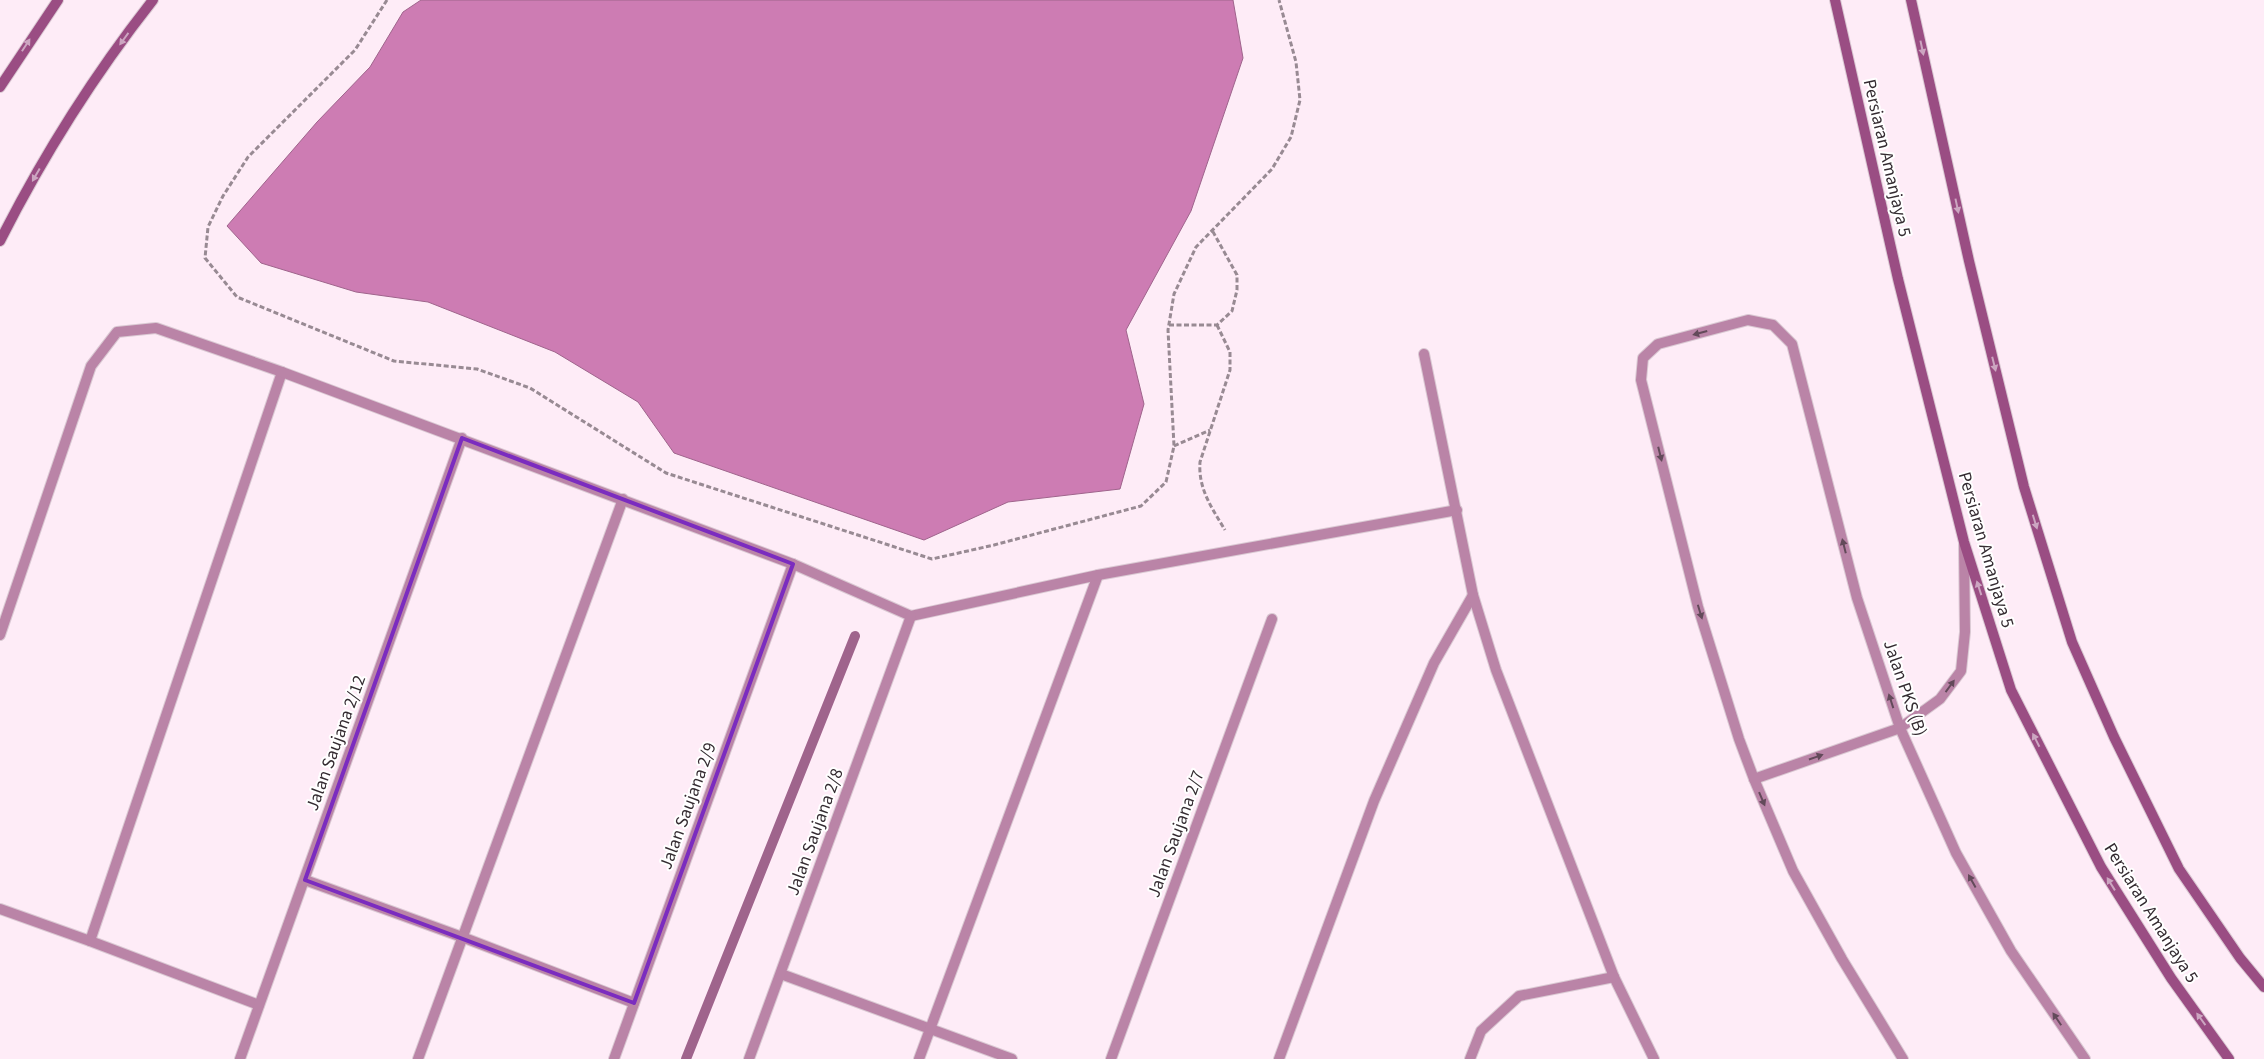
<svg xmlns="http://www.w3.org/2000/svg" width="2264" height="1059" viewBox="0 0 2264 1059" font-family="'Source Sans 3',sans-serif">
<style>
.water{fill:#cd7cb3;stroke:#9f648c}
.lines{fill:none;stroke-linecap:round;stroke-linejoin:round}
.stream{stroke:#9f648c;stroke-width:10}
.lane-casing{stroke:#dac9d3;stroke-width:12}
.street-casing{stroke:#dac9d3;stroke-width:12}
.secondary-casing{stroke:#dac9d3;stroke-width:12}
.path{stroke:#988a93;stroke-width:3;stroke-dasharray:5 2.5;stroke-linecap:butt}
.lane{stroke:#ba84a7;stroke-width:10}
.street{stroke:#ba84a7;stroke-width:10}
.secondary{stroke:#9a4d83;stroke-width:10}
.oneway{fill:#cca6c1}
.oneway2{fill:#634a5a}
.marked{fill:none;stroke:#7b2cbf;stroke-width:4;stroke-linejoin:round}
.labels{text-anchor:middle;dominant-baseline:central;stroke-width:4;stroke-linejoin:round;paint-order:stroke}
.street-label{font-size:18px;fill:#342b31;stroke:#fff}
</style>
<rect width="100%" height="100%" fill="#feecf7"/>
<!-- water -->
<path class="water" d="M421,0H1233L1243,58L1191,211L1126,330L1144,404L1120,489L1008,502L924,540L674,453L638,402L555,352L428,302L356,292L261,263L227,226L317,122L370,67L403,12Z"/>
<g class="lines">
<!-- stream -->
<path class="stream" d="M686,1059L855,636"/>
<!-- lane casing -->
<g class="lane-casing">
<g id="lane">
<path d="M1754,779L1900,728"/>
<path d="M90,941L282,372"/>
<path d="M781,974L1012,1059"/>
<path d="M418,1059L623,499"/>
<path d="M919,1059L1098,575"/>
<path d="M1279,1059L1374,801L1434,663L1473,595"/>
</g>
</g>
<!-- street casing -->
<g class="street-casing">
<g id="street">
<path d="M1424,354L1473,595L1496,670L1614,977L1654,1059"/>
<path d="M0,635L91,366L117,332L156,328L282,372L793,564L911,616L1098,575L1457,510"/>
<path d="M1900,728L1940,699L1961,671L1965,632L1964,545"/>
<path d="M305,880L462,937L634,1003"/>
<path d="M0,909L90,941L259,1005"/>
<path d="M240,1059L462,438"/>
<path d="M614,1059L793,564"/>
<path d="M749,1059L911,616"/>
<path d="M1111,1059L1272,619"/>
<path d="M1470,1059L1481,1031L1519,996L1614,977"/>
<path d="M1903,1059L1842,959L1793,871L1754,779L1739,739L1698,607L1641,380L1643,358L1658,344L1748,320L1773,325L1792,344L1857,598L1900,728L1956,853L2011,951L2085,1059"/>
</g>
</g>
<!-- secondary casing -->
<g class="secondary-casing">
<g id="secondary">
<path d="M1835,0L1898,279L1964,542L2011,690L2101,867L2171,978L2229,1059"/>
<path d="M1911,0L1969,261L2024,487L2072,642L2114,737L2179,869L2240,958L2264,987"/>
<path d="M0,87L58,0"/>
<path d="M0,241C43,156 94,75 153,0"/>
</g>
</g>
<!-- path -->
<g class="path">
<path d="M387,0L355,50L248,157L223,196L208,227L205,258L237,297L394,361L477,369L530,388L666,473L932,559L994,545L1141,506L1166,482L1174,446L1168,330L1174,294L1196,247L1272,169L1291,137L1300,100L1296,62L1279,0"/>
<path d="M1169,325H1217L1232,311L1237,290V275L1212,230"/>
<path d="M1217,325L1230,352V370L1200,462C1198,489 1212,508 1225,530"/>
<path d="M1174,446L1210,430"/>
</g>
<!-- lane -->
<use href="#lane" class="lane"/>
<!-- street -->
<use href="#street" class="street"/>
<!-- secondary -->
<use href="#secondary" class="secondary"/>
</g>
<!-- one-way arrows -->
<defs><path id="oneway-solid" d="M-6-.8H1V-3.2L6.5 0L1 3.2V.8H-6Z" transform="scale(1.25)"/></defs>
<g class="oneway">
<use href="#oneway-solid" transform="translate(124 39) rotate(126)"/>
<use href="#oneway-solid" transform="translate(26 45) rotate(-57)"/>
<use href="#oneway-solid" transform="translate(1922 48) rotate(78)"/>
<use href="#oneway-solid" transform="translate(36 175) rotate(120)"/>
<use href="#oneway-solid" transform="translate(1957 206) rotate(78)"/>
<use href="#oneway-solid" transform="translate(1994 364) rotate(76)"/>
<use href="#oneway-solid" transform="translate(2035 522) rotate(73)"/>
<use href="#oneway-solid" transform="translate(1979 588) rotate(-108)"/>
<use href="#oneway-solid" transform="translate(2036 740) rotate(-117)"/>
<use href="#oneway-solid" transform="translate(2111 884) rotate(-122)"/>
<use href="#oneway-solid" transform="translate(2201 1019) rotate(-126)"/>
</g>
<g class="oneway2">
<use href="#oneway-solid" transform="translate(1700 333) rotate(165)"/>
<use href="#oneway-solid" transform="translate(1660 454) rotate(76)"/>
<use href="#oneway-solid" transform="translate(1844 546) rotate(-104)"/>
<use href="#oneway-solid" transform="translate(1700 612) rotate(73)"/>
<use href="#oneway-solid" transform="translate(1950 686) rotate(-54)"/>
<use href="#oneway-solid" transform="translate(1891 701) rotate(-108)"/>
<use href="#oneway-solid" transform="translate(1816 757) rotate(-19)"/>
<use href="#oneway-solid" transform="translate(1762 799) rotate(67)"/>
<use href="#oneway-solid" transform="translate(1972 881) rotate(-119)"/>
<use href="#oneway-solid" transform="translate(2057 1019) rotate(-124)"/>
</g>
<!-- marked area -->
<path class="marked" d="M462,438L793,564L634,1003L305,880Z"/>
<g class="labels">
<!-- street labels -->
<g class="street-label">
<text transform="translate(1887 158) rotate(77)">Persiaran Amanjaya 5</text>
<text transform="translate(1986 550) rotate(74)">Persiaran Amanjaya 5</text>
<text transform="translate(1905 688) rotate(71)">Jalan PKS (B)</text>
<text transform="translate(336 743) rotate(-70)">Jalan Saujana 2/12</text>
<text transform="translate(688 806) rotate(-70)">Jalan Saujana 2/9</text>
<text transform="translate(815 832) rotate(-70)">Jalan Saujana 2/8</text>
<text transform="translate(1176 834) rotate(-70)">Jalan Saujana 2/7</text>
<text transform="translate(2151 913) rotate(58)">Persiaran Amanjaya 5</text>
</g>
</g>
</svg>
